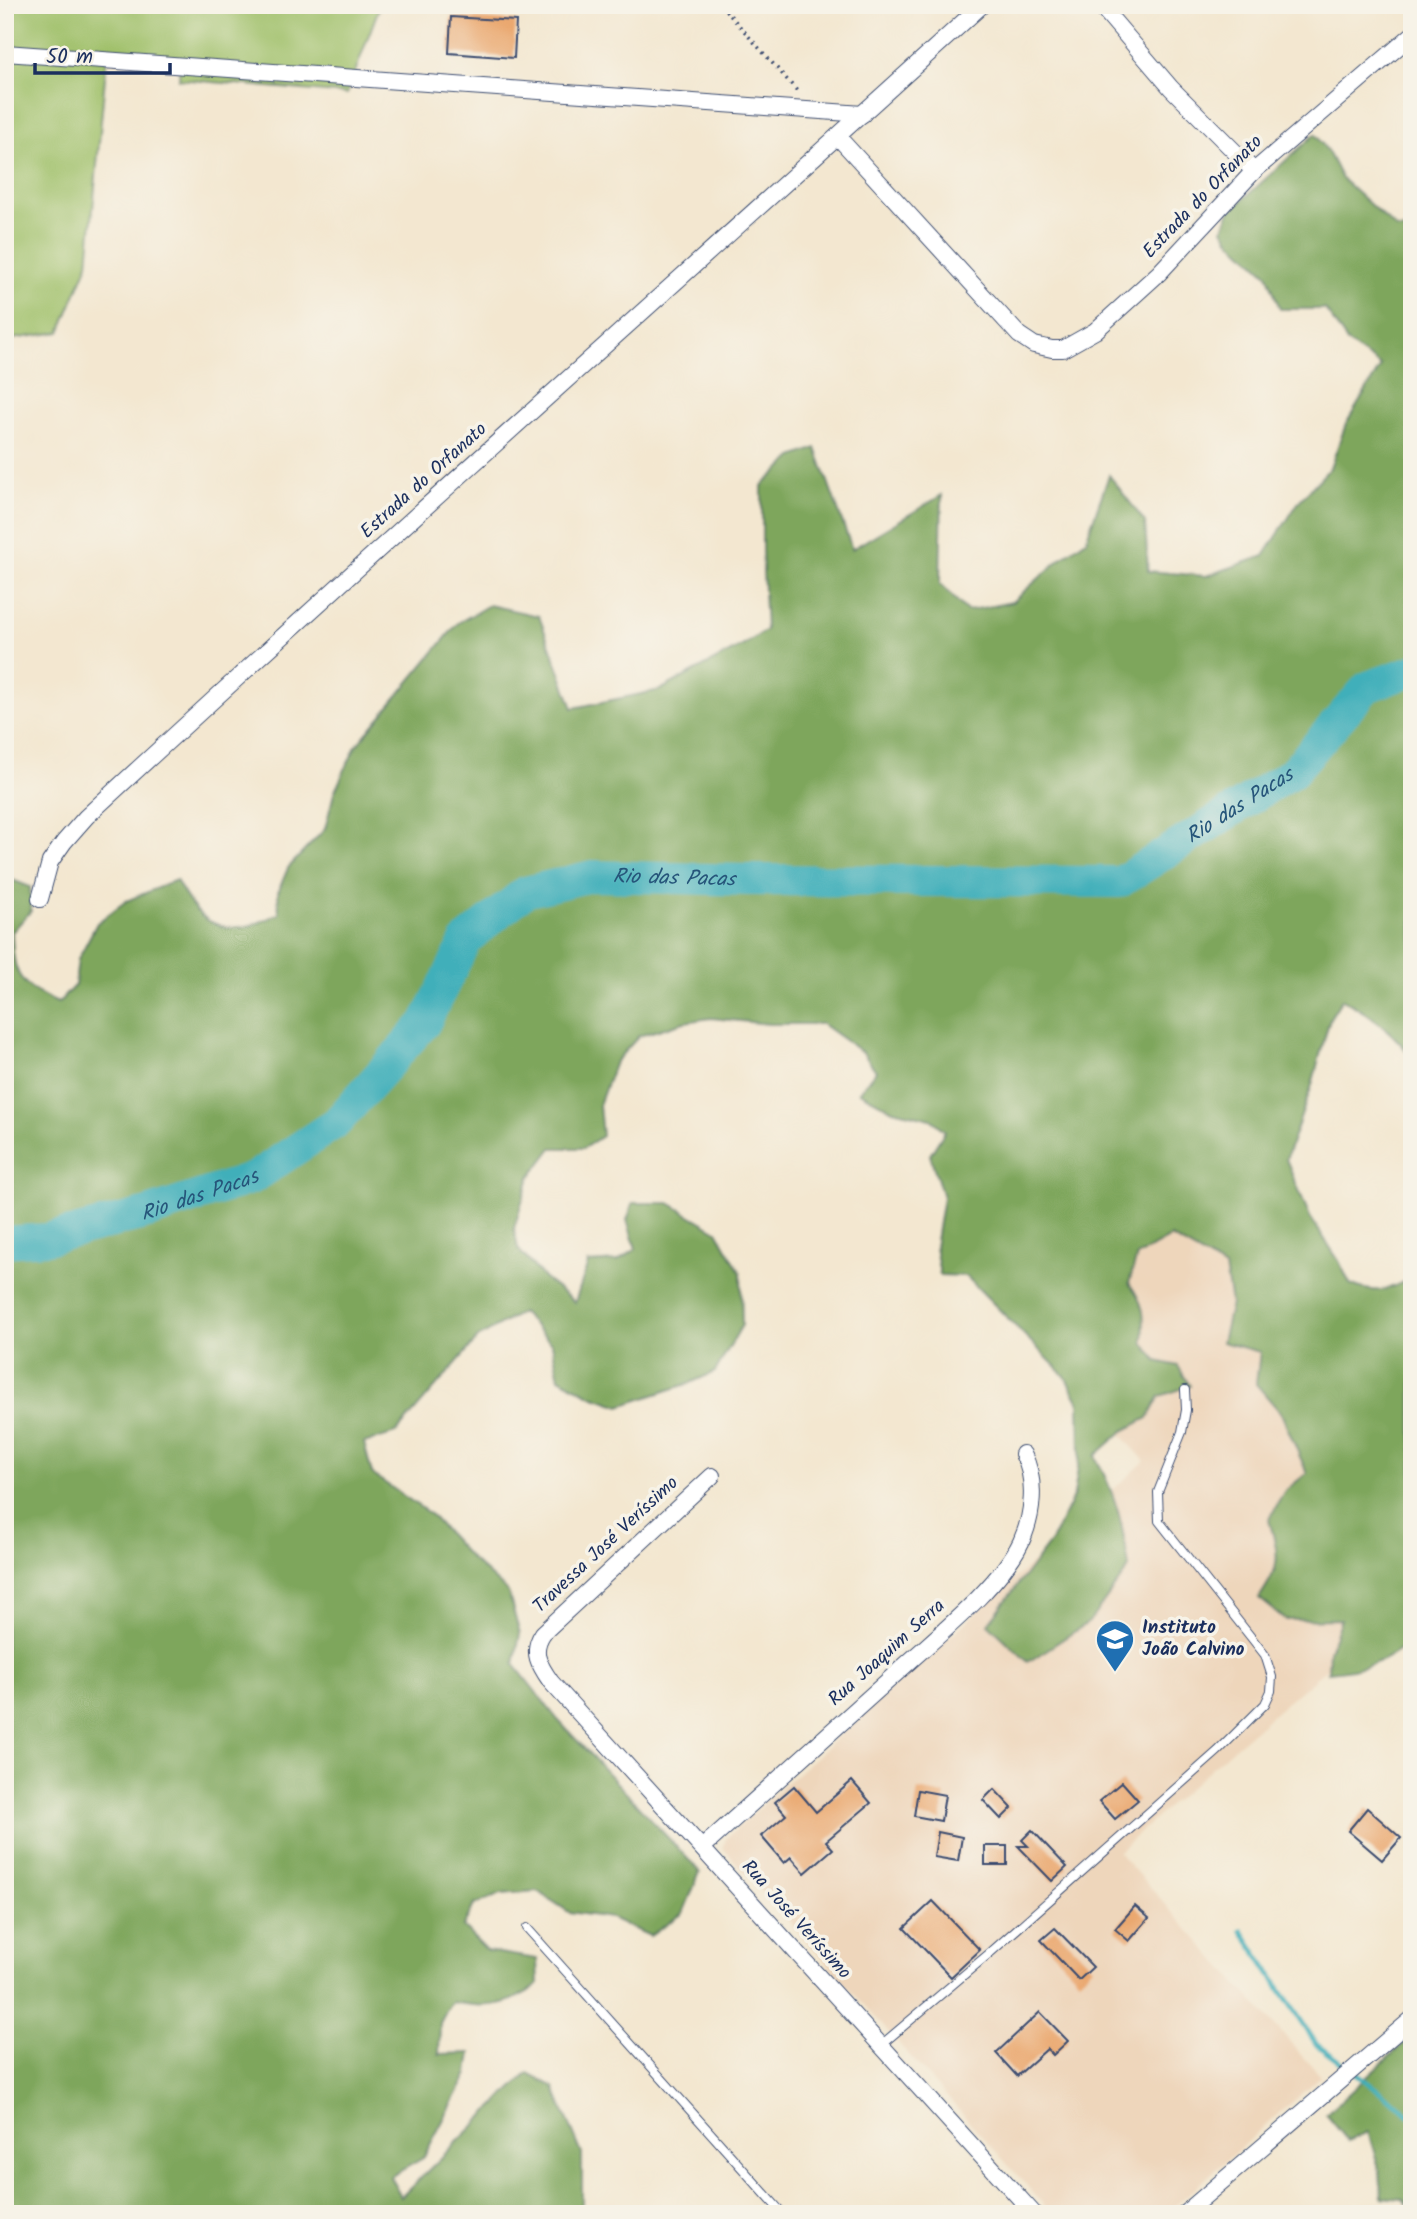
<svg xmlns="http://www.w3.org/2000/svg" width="1417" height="2219" viewBox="0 0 1417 2219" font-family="Kalam,sans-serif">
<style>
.built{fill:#eed6bb}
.green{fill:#9ebf68;stroke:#5c7763;stroke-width:2}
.forest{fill:#7ea65c;stroke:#4c6a5d;stroke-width:2}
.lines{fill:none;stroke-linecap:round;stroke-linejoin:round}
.stream{stroke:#3fafba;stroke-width:5}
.river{stroke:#3fafba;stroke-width:32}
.building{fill:#eaa870}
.service-casing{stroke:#3b4b6f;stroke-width:10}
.minor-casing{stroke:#3b4b6f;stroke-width:18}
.path{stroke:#3b4b6f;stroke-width:3.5;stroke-dasharray:2 5;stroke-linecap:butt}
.service{stroke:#fff;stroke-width:8}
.minor{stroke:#fff;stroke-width:16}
.labels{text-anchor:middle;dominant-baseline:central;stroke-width:7;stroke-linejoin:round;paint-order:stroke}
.street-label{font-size:19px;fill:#1b2f5e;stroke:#f7f3e8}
.poi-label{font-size:19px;font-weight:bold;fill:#1b2f5e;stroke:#f7f3e8;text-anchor:start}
.water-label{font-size:21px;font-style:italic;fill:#26557a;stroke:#f7f3e8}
</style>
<rect width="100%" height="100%" fill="#f7f3e8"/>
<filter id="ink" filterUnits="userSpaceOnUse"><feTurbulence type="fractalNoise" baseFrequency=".0143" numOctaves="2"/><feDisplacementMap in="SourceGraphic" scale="14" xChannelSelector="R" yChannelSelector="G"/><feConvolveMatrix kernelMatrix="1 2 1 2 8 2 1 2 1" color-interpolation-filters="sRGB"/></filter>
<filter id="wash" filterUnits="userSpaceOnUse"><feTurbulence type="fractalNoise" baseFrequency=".00686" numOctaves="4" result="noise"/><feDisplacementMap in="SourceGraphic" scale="28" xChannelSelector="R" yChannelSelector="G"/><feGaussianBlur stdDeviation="1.57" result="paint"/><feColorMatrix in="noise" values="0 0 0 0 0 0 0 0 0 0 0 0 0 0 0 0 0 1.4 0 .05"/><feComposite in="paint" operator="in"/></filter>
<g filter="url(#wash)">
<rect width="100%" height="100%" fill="#f3e7d0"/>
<!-- built -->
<path class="built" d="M1196,1135L1412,1596L1230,1751L1118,1852L1321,2076L1166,2214H1052L723,1848L726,1838L1145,1461L1005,1307Z"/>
<!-- green -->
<path class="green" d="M5,5H380L347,94L179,79L180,62L107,55L88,264L60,332L5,340Z"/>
<!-- forest -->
<g class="forest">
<path d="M1315,134L1328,152L1342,179L1397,229L1412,230V1058C1394,1032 1370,1014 1342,999L1330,1018L1312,1085L1286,1159L1310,1217L1339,1261L1350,1284C1375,1295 1388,1291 1412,1277V1640C1386,1664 1362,1669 1328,1672L1329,1651L1341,1619L1286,1620L1259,1598C1281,1565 1280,1558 1269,1520L1284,1492L1307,1473L1281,1413L1256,1384L1260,1352L1222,1342L1231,1303L1225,1268L1171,1237L1137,1256L1129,1283C1145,1305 1145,1315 1143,1342L1157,1361L1178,1366L1190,1386L1160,1396L1148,1418L1123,1431L1095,1456C1117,1498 1122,1521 1129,1568L1089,1622L1028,1662L988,1624L1052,1540L1074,1495L1080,1454L1079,1403L1065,1376L966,1276L940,1275L935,1247L943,1197L930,1155L945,1131L931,1119L893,1110L859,1092L876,1071L863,1053L822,1024H769L711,1018L684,1022L639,1036L615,1062L599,1105L602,1136L584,1148H552L530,1177L514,1228L518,1249L545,1279L575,1302L588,1263L618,1261L636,1249L627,1220L633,1203H669L717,1231L741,1273L742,1325L715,1372L690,1383L620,1406L592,1396L559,1378L552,1344L522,1312L478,1338L396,1433L364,1443L372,1474L430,1514L470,1558L508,1592L520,1634L514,1664L558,1720L700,1872L683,1913L650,1936L611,1918L569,1912L537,1891L501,1894L474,1905L463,1927L487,1951L537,1959L538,1985C507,2007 488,2009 451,2002L440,2023L439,2054L471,2053L468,2074L423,2158L390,2177L401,2197L528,2073L554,2087L582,2154V2214H5V877L30,887L31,911L12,932C13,975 18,985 58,1003L75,985L78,959L97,923L126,901L176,880C192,909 206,931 243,927C254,926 268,918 279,914L278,892L288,868L325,829L334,793L356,746L458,623L489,605L539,616L573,708L660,690L744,645L766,630L762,551V486L793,457L816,448L852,549L942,495L940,584L967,611L1012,602L1064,556L1086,540L1109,475L1145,522L1148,571L1206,576L1264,556L1300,500L1330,468L1346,424L1381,366L1348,343L1325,309H1280L1267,274L1230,240L1223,229L1230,211Z"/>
<path d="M1412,2036V2209L1403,2199L1382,2197L1380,2171L1368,2132L1348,2141L1326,2114Z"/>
</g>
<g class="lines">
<!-- stream -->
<path class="stream" d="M1242,1931L1317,2045L1402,2108L1412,2118"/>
<!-- river -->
<path class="river" id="s1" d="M5,1242L47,1239L148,1213L253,1178L337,1122L425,1023L466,940L525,892L592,876L748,880L1120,882L1293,772L1367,687L1412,671"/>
</g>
<g id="blocks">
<!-- building -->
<g class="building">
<path d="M451,17L516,21L514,58L449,53Z"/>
<path d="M852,1781L871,1803L826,1841L833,1849L805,1873L791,1857L784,1863L761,1836L786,1815L775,1802L794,1786L816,1812Z"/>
<path d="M1122,1782L1138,1800L1115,1819L1099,1801Z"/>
<path d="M994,1789L1012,1808L1001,1819L983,1800Z"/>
<path d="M918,1790L945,1795L941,1821L914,1816Z"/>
<path d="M1367,1808L1401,1838L1382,1860L1348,1831Z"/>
<path d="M1032,1830L1067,1867L1052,1881L1018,1846H1028L1022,1840Z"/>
<path d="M938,1832L962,1837L958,1861L934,1857Z"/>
<rect x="985" y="1846" width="22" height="19"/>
<path d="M933,1901L980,1950L951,1977L904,1928Z"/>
<path d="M1135,1906L1149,1918L1129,1941L1115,1929Z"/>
<path d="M1055,1928L1093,1967L1079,1980L1041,1940Z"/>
<path d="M1040,2012L1068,2041L1053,2055L1047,2049L1017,2076L996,2053Z"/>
</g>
</g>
</g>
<g filter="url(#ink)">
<use href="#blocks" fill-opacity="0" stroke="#3b4b6f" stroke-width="2"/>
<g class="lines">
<!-- service casing -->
<g class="service-casing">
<g id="service">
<path d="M527,1928L783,2214"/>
<path d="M881,2045L991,1952L1218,1751L1265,1704L1271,1691L1272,1677L1265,1655L1159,1521L1158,1492L1182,1432L1186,1410L1185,1390"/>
</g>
</g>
<!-- minor casing -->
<g class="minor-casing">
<g id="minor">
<path d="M1100,5L1171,88L1254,171"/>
<path d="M5,53L863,114"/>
<path d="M838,137L1019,335L1034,345L1052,349H1063L1095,331L1159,273L1254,171L1412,35"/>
<path d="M40,899L50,862L64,842L86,817C381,543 684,277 982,5"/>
<path d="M712,1476L543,1633C530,1652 540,1666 551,1682L1034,2214"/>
<path d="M703,1847C769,1788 835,1728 901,1669C937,1636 1000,1586 1021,1542C1033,1516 1037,1480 1023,1454"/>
<path d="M1184,2214L1412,2019"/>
</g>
</g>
<!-- path -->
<path class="path" d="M721,5L799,93"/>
<!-- service -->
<use href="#service" class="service"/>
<!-- minor -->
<use href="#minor" class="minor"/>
</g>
</g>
<!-- icons -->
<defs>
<g id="university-pin" transform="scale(2.0125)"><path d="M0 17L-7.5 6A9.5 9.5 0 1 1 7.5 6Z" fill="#1f6fb2" stroke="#f7f3e8"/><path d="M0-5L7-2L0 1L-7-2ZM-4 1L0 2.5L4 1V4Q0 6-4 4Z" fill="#fff"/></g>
</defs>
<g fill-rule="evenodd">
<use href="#university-pin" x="1115" y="1639"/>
</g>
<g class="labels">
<!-- street labels -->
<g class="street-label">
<text transform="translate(1203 197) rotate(-46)">Estrada do Orfanato</text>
<text transform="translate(424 481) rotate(-42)">Estrada do Orfanato</text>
<text transform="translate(606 1545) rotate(-43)">Travessa José Veríssimo</text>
<text transform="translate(887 1653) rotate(-42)">Rua Joaquim Serra</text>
<text transform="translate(796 1920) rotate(48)">Rua José Veríssimo</text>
</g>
<!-- poi labels -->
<g class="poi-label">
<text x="1142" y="1628">Instituto<tspan x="1142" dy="22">João Calvino</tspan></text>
</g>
<!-- water labels -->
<g class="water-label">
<text stroke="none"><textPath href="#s1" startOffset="1398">Rio das Pacas</textPath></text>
<text stroke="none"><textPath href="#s1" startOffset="810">Rio das Pacas</textPath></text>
<text stroke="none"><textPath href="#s1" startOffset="201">Rio das Pacas</textPath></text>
</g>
</g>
<!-- margin -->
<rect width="1417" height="2219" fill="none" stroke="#f7f3e8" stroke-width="28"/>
<!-- scale -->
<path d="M35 63v10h135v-10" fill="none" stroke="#1b2f5e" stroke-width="3.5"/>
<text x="46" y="63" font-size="21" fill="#1b2f5e" stroke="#f7f3e8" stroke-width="5" paint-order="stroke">50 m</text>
</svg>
